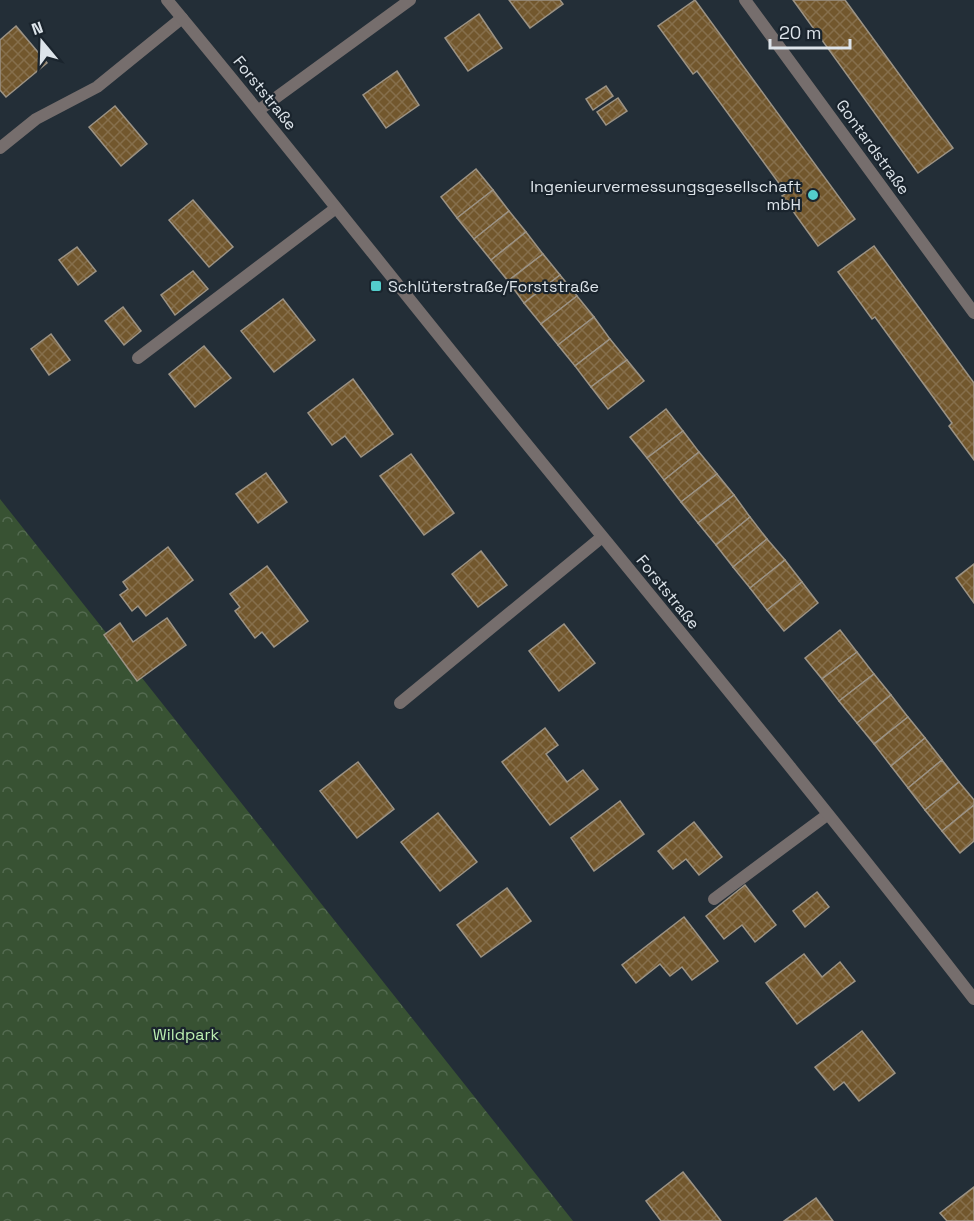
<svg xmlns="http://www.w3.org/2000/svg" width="974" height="1221" viewBox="0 0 974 1221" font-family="'Space Grotesk',sans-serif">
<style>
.forest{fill:url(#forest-crowns)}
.building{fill:url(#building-cross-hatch);stroke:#9c9385;stroke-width:1.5}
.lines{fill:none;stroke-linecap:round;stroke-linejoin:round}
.service{stroke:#766e6d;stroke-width:12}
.minor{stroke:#766e6d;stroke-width:12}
.tertiary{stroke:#766e6d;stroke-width:12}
.poi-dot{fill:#53cdcb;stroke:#1a242d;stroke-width:2}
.labels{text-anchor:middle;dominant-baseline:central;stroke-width:4.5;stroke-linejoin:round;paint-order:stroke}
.street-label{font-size:16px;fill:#dde4ea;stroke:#1a242d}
.poi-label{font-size:16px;fill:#dde4ea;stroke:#1a242d;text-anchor:end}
.park-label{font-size:16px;fill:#bbeeb1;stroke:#1a242d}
</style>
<defs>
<pattern id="forest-crowns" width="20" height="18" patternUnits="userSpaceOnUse" patternTransform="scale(1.5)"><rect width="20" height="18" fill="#385233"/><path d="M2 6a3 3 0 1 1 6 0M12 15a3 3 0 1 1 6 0" fill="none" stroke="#546b51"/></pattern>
<pattern id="building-cross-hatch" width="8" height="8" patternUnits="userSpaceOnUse" patternTransform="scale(1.5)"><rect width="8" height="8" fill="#72572d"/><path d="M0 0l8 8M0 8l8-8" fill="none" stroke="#866f4c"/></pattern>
</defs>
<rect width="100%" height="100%" fill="#232e37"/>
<!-- forest -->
<path class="forest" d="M0,499L573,1221H0Z"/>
<!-- building -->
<g class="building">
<path d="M509,0H560L563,4L530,28Z"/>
<path d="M695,0L855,219L818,246L782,196L786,193L697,71L693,74L658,26Z"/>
<path d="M793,0H845L953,148L918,173Z"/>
<path d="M479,14L502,48L468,71L445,38Z"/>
<path d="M16,26L47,63L6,97L0,90V40Z"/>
<path d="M397,71L419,105L386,128L363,95Z"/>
<path d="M606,86L613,96L593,110L586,99Z"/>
<path d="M618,98L627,111L606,125L597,112Z"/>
<path d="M115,106L147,144L121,166L89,127Z"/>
<path d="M476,169L493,190L457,218L441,197Z"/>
<path d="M493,190L509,211L474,239L457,218Z"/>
<path d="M193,200L233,247L209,267L169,220Z"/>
<path d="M509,211L526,232L491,260L474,239Z"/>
<path d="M526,232L543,254L508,281L491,260Z"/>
<path d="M874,246L974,383V460L949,426L952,423L875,317L872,319L838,272Z"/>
<path d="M77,247L96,271L78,285L59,260Z"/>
<path d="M543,254L560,275L524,303L508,281Z"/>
<path d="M193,271L208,289L175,315L161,295Z"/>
<path d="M560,275L577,296L541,324L524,303Z"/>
<path d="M577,296L594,317L558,345L541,324Z"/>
<path d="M283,299L315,340L274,372L241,331Z"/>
<path d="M123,307L141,331L124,345L105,321Z"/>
<path d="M594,317L610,339L575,366L558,345Z"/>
<path d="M51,334L70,360L49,375L31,349Z"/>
<path d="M610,339L627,360L591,387L575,366Z"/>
<path d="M204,346L231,378L195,407L169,374Z"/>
<path d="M627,360L644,381L608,409L591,387Z"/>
<path d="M353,379L393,434L361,457L345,436L332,445L308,413Z"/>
<path d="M666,409L683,431L647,458L630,437Z"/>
<path d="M683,431L699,452L664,480L647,458Z"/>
<path d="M699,452L717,474L681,502L664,480Z"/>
<path d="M411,454L454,513L424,535L380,476Z"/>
<path d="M266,473L287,502L258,523L236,494Z"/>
<path d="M717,474L734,495L698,523L681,502Z"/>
<path d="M734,495L750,517L716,545L698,523Z"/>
<path d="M750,517L767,539L733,567L716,545Z"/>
<path d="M767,539L785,560L750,588L733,567Z"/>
<path d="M168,547L193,580L146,616L138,606L132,611L120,595L128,589L123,582Z"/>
<path d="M481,551L507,585L478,607L452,574Z"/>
<path d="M785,560L802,582L767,610L750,588Z"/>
<path d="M974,564V603L956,578Z"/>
<path d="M267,566L308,621L274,647L262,632L255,638L235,611L240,607L230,594Z"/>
<path d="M802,582L818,603L784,631L767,610Z"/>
<path d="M167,618L186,645L137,681L104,635L120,623L133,642Z"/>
<path d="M564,624L595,663L559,691L529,651Z"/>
<path d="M840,630L857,652L822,679L805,658Z"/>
<path d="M857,652L874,674L839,701L822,679Z"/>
<path d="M874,674L891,695L857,723L839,701Z"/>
<path d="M891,695L908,717L874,744L857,723Z"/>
<path d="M908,717L925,738L891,766L874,744Z"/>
<path d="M545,728L558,745L546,754L567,782L583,770L598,789L550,825L502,762Z"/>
<path d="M925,738L942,760L908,788L891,766Z"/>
<path d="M942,760L959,782L925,810L908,788Z"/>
<path d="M358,762L394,809L357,838L320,791Z"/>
<path d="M959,782L974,800V805L942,831L925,810Z"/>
<path d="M620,801L644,834L594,871L571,838Z"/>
<path d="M974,805V841L960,853L942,831Z"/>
<path d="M438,813L477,862L440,891L401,842Z"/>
<path d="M694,822L722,857L699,875L686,859L673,869L658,851Z"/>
<path d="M745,885L776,925L755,942L742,925L724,939L706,916Z"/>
<path d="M507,888L531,921L481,957L457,925Z"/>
<path d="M817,892L829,907L805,927L793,911Z"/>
<path d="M684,917L718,961L692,980L682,967L670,976L660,964L636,983L622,965Z"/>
<path d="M804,954L822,977L840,962L855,981L797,1024L766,983Z"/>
<path d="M862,1031L895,1073L859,1101L844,1082L834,1090L815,1067Z"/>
<path d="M683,1172L712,1209L721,1221H661L646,1201Z"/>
<path d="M974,1187V1221H947L940,1213Z"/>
<path d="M816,1198L833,1221H784Z"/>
</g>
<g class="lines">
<!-- service -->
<g class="service">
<path d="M0,148L36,119L97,87L182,18"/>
<path d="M400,703L602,537"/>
<path d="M714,899L827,815"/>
</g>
<!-- minor -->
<g class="minor">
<path d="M745,0L974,313"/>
<path d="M259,110L410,0"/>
<path d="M138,358L336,208"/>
</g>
<!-- tertiary -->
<path class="tertiary" d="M167,0C284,140 396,284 512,426C667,616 824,805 974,999"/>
</g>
<!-- markers -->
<g class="poi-dot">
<circle cx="813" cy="195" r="6"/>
<rect x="370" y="280" width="12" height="12" rx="3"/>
</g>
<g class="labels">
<!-- street labels -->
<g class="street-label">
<text transform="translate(265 93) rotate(51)">Forststraße</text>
<text transform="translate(873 147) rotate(54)">Gontardstraße</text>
<text transform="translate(668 592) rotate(51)">Forststraße</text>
</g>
<!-- poi labels -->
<g class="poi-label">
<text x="801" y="186">Ingenieurvermessungsgesellschaft<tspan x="801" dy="18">mbH</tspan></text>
<text x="388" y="286" text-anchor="start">Schlüterstraße/Forststraße</text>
</g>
<!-- park labels -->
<g class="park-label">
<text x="186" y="1034">Wildpark</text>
</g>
</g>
<!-- north arrow -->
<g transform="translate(42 42) rotate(341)" stroke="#1a242d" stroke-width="4.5" paint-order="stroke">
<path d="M0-4.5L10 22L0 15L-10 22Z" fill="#dde4ea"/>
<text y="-9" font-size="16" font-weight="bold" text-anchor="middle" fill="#dde4ea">N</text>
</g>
<!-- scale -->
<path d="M770 39v9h80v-9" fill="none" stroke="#dde4ea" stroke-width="3"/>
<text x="779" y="39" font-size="18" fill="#dde4ea" stroke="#1a242d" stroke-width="4.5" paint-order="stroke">20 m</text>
</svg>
